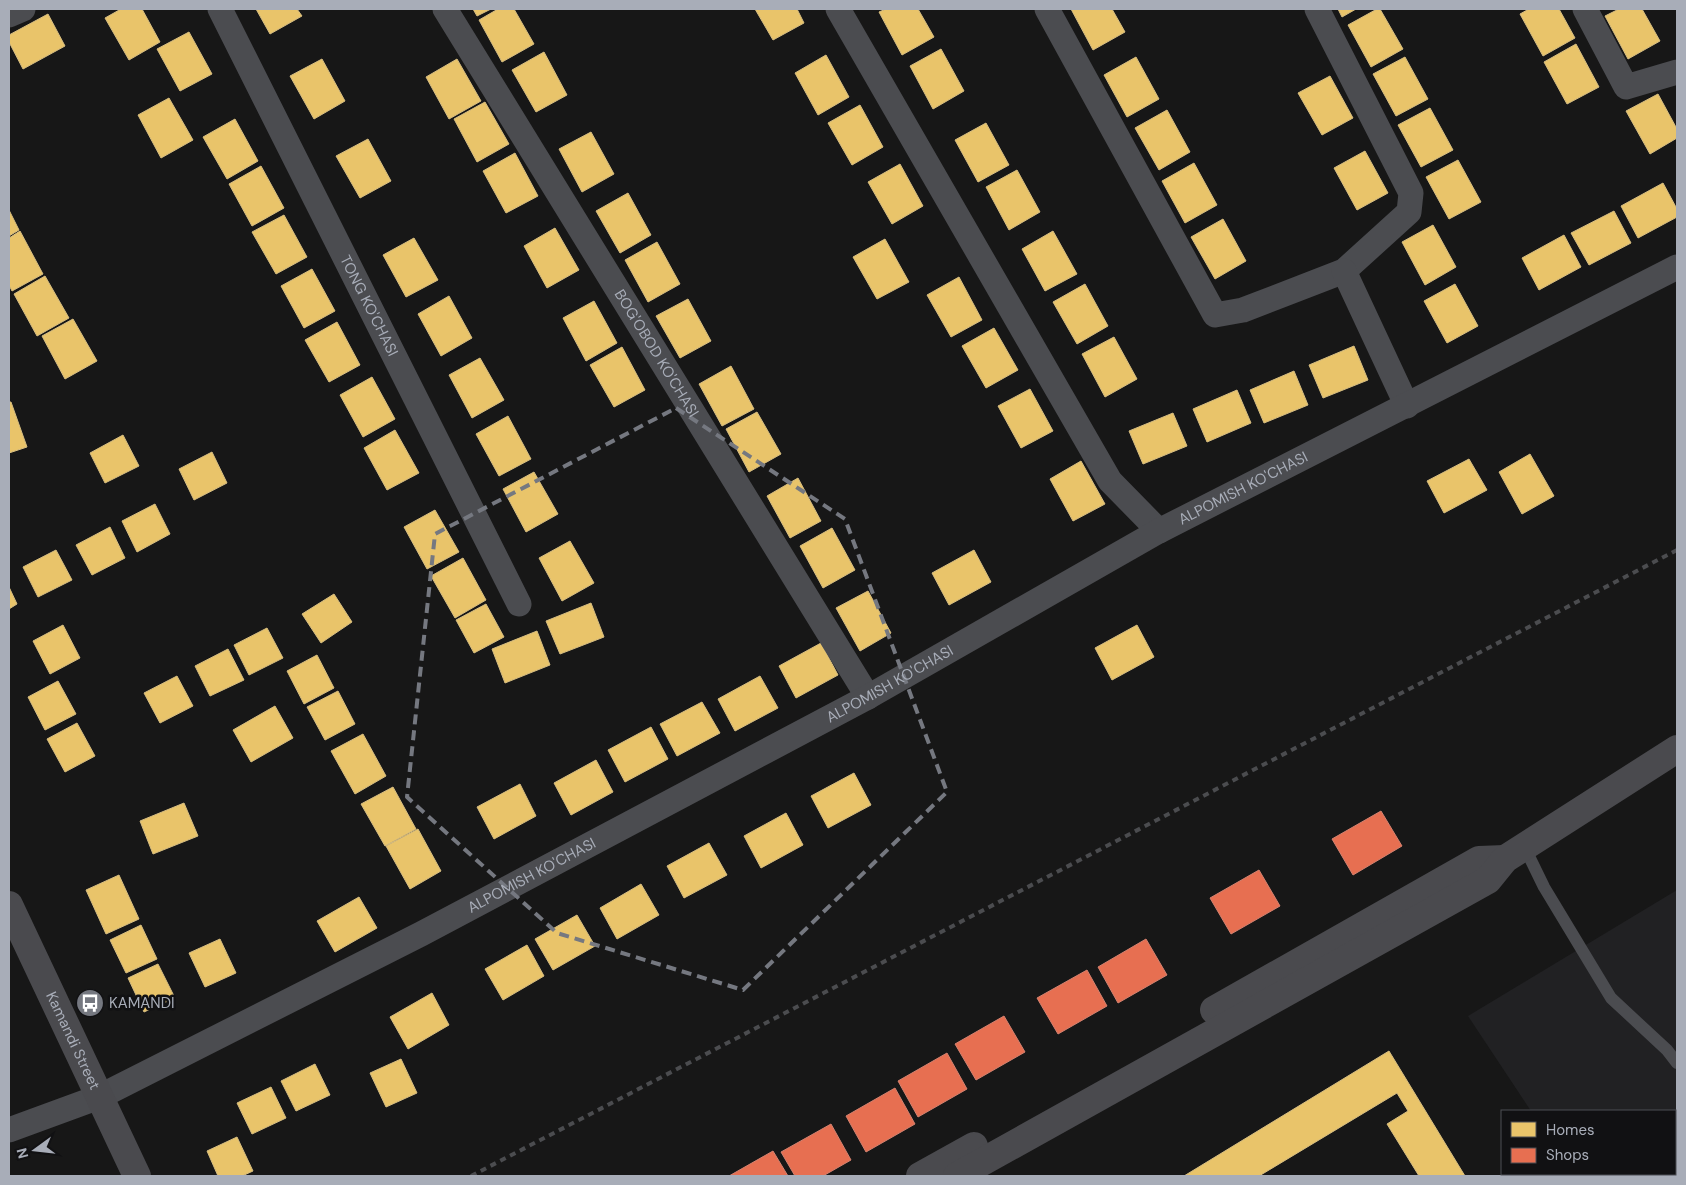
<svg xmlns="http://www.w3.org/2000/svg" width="1686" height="1185" viewBox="0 0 1686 1185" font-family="'DM Sans',sans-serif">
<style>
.built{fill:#212123}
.homes{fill:#e9c46a;stroke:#d6bd81}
.shops{fill:#e76f51;stroke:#d48270}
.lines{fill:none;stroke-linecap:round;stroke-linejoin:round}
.service{stroke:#4b4c50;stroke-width:12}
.minor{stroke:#4b4c50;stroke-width:25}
.secondary{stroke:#4a4a4e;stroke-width:28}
.rail{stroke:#4b4c4f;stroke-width:4;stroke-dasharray:6 5;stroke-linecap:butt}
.marked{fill:none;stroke:#757880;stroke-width:4;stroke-dasharray:10 6;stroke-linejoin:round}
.labels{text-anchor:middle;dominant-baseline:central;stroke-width:5;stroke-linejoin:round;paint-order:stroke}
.street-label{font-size:15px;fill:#a8adb8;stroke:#111113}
.poi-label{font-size:15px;fill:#a8adb8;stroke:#111113;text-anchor:start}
</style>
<rect width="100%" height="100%" fill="#171717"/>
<!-- built -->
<path class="built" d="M1677,890V1176H1574L1572,1174H1675V1111H1531L1468,1016Z"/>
<!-- homes -->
<g class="homes">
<path d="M121,9H142L160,42L129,60L105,18Z"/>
<path d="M256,9H297L302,16L270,34Z"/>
<path d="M473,9H491L477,16Z"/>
<path d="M498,9H514L534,44L502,62L479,20Z"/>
<path d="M755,9H797L804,23L773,40Z"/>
<path d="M886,9H918L934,37L902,55L879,12Z"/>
<path d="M1071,9H1112L1125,32L1093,50Z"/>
<path d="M1338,9H1356L1342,17Z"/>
<path d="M1377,9H1380L1403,49L1371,67L1348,25Z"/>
<path d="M1529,9H1559L1575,38L1543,56L1520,14Z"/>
<path d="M1619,9H1642L1660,41L1628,59L1605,16Z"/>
<path d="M48,14L65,46L23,69L9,42V35Z"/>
<path d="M189,32L212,74L180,91L157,49Z"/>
<path d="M1576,44L1599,87L1567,104L1544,62Z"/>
<path d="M941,49L964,91L933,109L910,66Z"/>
<path d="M544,52L567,95L536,112L512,70Z"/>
<path d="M826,55L849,97L818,115L795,73Z"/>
<path d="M1136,57L1159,99L1127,117L1104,75Z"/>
<path d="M1405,57L1428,99L1396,116L1373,74Z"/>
<path d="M322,59L345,101L314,119L290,76Z"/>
<path d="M457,59L481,101L449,119L426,77Z"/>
<path d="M1330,76L1353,118L1322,135L1298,93Z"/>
<path d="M1658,94L1677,129V138L1650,154L1626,111Z"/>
<path d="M169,98L193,140L161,158L138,115Z"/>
<path d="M485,102L509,144L477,162L454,119Z"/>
<path d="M860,105L883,147L852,165L828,123Z"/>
<path d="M1430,108L1453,150L1421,167L1398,125Z"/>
<path d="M1167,110L1190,152L1159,170L1135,128Z"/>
<path d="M235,119L258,161L227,179L203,137Z"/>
<path d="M986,123L1009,165L978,182L955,140Z"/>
<path d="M591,132L614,174L582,192L559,149Z"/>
<path d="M368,139L391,181L360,198L336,156Z"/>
<path d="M1365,151L1388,193L1357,210L1334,168Z"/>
<path d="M515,153L538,196L506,213L483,171Z"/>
<path d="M1458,160L1481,202L1449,219L1426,177Z"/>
<path d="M1194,163L1217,205L1185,223L1162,181Z"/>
<path d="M900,164L923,206L892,224L868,182Z"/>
<path d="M261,166L284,208L252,226L229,184Z"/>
<path d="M1017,170L1040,212L1009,230L986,187Z"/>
<path d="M1663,183L1677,209V217L1638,238L1621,206Z"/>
<path d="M628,193L651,235L620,253L596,211Z"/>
<path d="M9,210L19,230L9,236Z"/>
<path d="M1614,211L1631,243L1589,265L1571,233Z"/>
<path d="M284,215L307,257L276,274L252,232Z"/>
<path d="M1223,219L1246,261L1215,279L1191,237Z"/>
<path d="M1433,225L1456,267L1425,285L1402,242Z"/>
<path d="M555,228L579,270L547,288L524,246Z"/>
<path d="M20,231L43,274L12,291L9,285V238Z"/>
<path d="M1053,231L1077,274L1045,291L1022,249Z"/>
<path d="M1564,235L1581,267L1539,290L1522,258Z"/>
<path d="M414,238L438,280L406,297L383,255Z"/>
<path d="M885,239L909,282L877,299L853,257Z"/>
<path d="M657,242L680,284L648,302L625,260Z"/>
<path d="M312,269L335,311L304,328L281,286Z"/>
<path d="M45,276L69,318L37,336L14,294Z"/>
<path d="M959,277L982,320L951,337L927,295Z"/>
<path d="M1085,284L1108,326L1077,344L1053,302Z"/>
<path d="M1455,284L1478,326L1447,343L1424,301Z"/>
<path d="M449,296L472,338L441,356L418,314Z"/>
<path d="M688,299L711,341L680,358L656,316Z"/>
<path d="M594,301L617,343L586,361L563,318Z"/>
<path d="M73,319L97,361L65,379L42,336Z"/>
<path d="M337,322L360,365L329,382L305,340Z"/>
<path d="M994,328L1018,370L986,388L962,346Z"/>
<path d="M1114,337L1137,379L1105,397L1082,354Z"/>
<path d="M1354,346L1368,380L1323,398L1309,365Z"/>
<path d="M622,347L645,390L614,407L590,365Z"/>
<path d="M480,358L504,400L472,418L449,375Z"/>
<path d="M731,366L754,409L722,426L699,384Z"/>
<path d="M1294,371L1308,405L1264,423L1250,390Z"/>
<path d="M372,377L395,419L363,437L340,395Z"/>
<path d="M1030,389L1053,431L1021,448L998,406Z"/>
<path d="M1237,390L1251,423L1207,442L1193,409Z"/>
<path d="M9,402H11L27,447L9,453Z"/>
<path d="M757,412L781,454L749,472L726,429Z"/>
<path d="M1173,413L1187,446L1143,464L1129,431Z"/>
<path d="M508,416L531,459L499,476L476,434Z"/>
<path d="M395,430L419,473L387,490L364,448Z"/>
<path d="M123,435L139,466L105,483L90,453Z"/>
<path d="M212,452L227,483L194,500L179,469Z"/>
<path d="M1530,454L1554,496L1522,514L1499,472Z"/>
<path d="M1469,459L1487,490L1444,513L1427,481Z"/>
<path d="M1081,461L1105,504L1073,521L1050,479Z"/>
<path d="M534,472L558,514L526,532L503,489Z"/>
<path d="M798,478L821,521L790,538L767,496Z"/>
<path d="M155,504L170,534L137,552L122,521Z"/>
<path d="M435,510L459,552L427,569L404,527Z"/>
<path d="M110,527L125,558L92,575L76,545Z"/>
<path d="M832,528L855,570L823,588L800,546Z"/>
<path d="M570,541L594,583L562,601L539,558Z"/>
<path d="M56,550L72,580L38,597L23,567Z"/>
<path d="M974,550L991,582L949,605L932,573Z"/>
<path d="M463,558L486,600L455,618L431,576Z"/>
<path d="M9,587L17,604L9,609Z"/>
<path d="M868,591L891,633L860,651L836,608Z"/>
<path d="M334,594L352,622L321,643L302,614Z"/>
<path d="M591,603L604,637L560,654L546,621Z"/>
<path d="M486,604L504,637L474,653L456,620Z"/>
<path d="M63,625L80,658L50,674L33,641Z"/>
<path d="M1137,625L1154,657L1112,680L1095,648Z"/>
<path d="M267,628L283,658L249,675L234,645Z"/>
<path d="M537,631L550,665L505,683L492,649Z"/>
<path d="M821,643L838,675L796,698L779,666Z"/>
<path d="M228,649L244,680L210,696L195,666Z"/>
<path d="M317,655L334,688L304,704L287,671Z"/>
<path d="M177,676L193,706L160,723L144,693Z"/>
<path d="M760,676L778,708L735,731L718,699Z"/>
<path d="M58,681L76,714L45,730L28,697Z"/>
<path d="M338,691L355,724L325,740L307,707Z"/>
<path d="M702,702L720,733L677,756L660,724Z"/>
<path d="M275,706L293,738L251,762L233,730Z"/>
<path d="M77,723L95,756L65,772L47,739Z"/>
<path d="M651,727L668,759L625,782L608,750Z"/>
<path d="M363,734L386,776L355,794L331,751Z"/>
<path d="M596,760L613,792L571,815L554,783Z"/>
<path d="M854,773L871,805L828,828L811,796Z"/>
<path d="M520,784L536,816L494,839L477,807Z"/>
<path d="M393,787L416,829L385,846L361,804Z"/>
<path d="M184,803L198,836L153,854L140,821Z"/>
<path d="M786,813L803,845L761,868L744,836Z"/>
<path d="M418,829L441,871L410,889L386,846Z"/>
<path d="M709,843L727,875L684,898L667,866Z"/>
<path d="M119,875L139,919L106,934L86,890Z"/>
<path d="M641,884L659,915L617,939L600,908Z"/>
<path d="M359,897L377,928L335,952L317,921Z"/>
<path d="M577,915L595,946L553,970L535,939Z"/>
<path d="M141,925L157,959L126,973L110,940Z"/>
<path d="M220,939L236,973L205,987L189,953Z"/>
<path d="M527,945L544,976L503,1000L485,969Z"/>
<path d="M158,964L175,998L144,1012L128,978Z"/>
<path d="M432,993L449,1025L408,1049L390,1017Z"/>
<path d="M1389,1051L1465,1176H1419L1387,1124L1408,1111L1397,1093L1259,1176H1184Z"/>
<path d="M401,1059L417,1093L386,1107L370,1073Z"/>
<path d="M315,1064L330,1095L296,1111L281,1081Z"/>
<path d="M271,1087L286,1118L252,1134L237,1103Z"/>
<path d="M237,1137L253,1171L242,1176H218L207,1151Z"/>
</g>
<!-- shops -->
<g class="shops">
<path d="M1381,811L1402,846L1353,875L1332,839Z"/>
<path d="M1259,870L1280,906L1231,934L1210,898Z"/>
<path d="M1146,939L1167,975L1118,1003L1098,967Z"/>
<path d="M1087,970L1107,1006L1058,1034L1037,998Z"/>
<path d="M1004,1016L1025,1052L976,1080L955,1044Z"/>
<path d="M947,1053L967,1089L918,1117L898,1081Z"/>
<path d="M895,1088L915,1124L866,1152L846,1116Z"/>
<path d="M831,1124L851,1160L823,1176H795L781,1152Z"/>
<path d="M773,1151L788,1176H729Z"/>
</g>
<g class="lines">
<!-- service -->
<path class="service" d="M1524,846L1544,887L1611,998L1667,1050L1677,1063"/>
<!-- minor -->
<g class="minor">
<path id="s1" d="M220,9L519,604"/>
<path id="s2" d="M445,9L868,697"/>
<path d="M838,9L1110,481L1159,531"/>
<path d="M1047,9L1215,315L1243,310L1344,271L1409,212L1411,193L1317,9"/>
<path d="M1585,9L1626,87L1677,72"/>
<path d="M9,15L23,9"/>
<path d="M1344,271L1407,406"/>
<path id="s3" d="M9,1130L99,1097L421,934L868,697L1159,531L1677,267"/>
</g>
<!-- secondary -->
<g class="secondary">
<path id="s4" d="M9,905L137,1176"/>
<path d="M1214,1010L1479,860L1505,859"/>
<path d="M920,1176L974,1146"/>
<path d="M957,1176L1488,880L1505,859L1677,749"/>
</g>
<!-- rail -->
<path class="rail" d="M471,1176L1677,550"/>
</g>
<!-- marked area -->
<path class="marked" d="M676,408L845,519L947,792L743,990L557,933L407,797L435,534Z"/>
<!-- icons -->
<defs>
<g id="bus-disc" transform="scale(1.4375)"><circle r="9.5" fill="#757880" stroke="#111113"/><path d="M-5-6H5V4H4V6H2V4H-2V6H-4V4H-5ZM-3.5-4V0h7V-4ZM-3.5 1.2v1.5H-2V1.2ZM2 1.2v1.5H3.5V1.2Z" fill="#fff"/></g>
</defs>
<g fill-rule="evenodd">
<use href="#bus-disc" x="90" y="1003"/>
</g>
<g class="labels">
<!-- street labels -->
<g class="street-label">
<text stroke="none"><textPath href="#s1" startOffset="332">TONG KO'CHASI</textPath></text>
<text stroke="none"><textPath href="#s2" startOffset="404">BOG'OBOD KO'CHASI</textPath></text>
<text stroke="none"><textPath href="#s3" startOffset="1392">ALPOMISH KO'CHASI</textPath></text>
<text stroke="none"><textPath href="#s3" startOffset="988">ALPOMISH KO'CHASI</textPath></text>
<text stroke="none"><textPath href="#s3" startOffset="582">ALPOMISH KO'CHASI</textPath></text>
<text stroke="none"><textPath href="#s4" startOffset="150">Kamandi Street</textPath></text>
</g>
<!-- poi labels -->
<g class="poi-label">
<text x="109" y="1003">KAMANDI</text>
</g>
</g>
<!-- border -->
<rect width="1686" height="1185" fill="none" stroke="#a8adb8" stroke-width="20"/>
<!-- legend -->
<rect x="1501" y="1110" width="175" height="65" fill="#111113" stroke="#4d4f55"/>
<rect x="1511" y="1122" width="25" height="15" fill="#e9c46a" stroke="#4d4f55"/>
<text x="1546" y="1135" font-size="15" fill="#a8adb8">Homes</text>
<rect x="1511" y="1148" width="25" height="15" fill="#e76f51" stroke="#4d4f55"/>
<text x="1546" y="1160" font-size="15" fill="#a8adb8">Shops</text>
<!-- north arrow -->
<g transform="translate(35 1150) rotate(255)" stroke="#111113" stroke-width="4" paint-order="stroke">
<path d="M0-4L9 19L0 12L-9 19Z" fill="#a8adb8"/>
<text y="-8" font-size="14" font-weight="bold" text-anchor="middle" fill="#a8adb8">N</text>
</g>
</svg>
